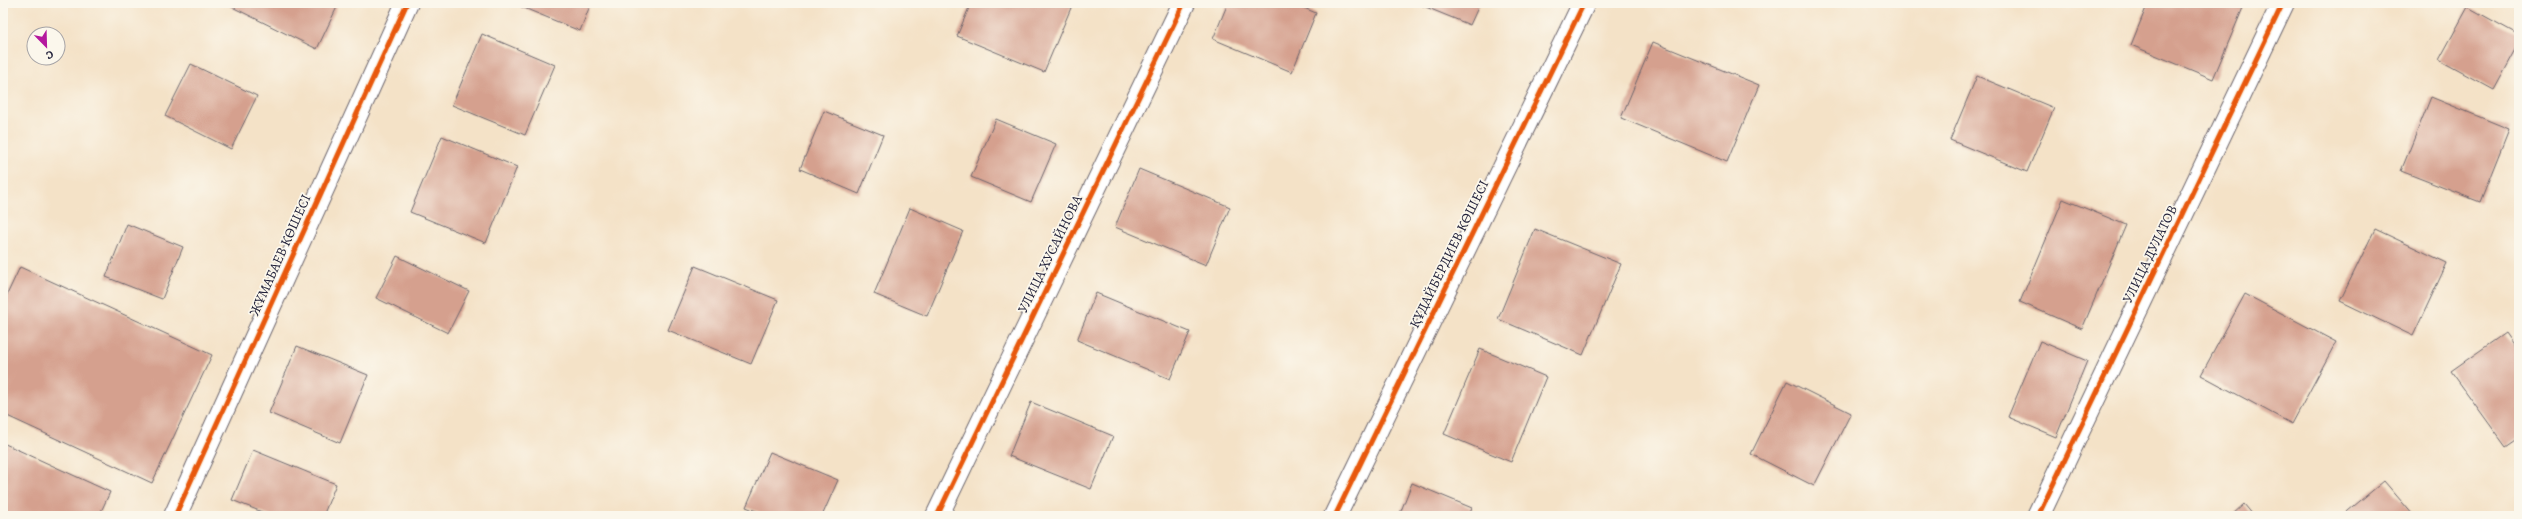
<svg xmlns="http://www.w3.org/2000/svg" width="2522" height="519" viewBox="0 0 2522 519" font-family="Alegreya,serif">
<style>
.building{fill:#d5a08e}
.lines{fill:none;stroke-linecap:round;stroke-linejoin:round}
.minor-casing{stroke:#6c656c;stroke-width:24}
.minor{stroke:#fff;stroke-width:22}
.cycleway-casing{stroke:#fbf7ec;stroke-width:8}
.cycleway{stroke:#e8590c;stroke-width:5}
.labels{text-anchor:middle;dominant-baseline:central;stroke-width:3.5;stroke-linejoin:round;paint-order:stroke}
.street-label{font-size:14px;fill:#22223b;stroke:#fbf7ec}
</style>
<rect width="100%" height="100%" fill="#fbf7ec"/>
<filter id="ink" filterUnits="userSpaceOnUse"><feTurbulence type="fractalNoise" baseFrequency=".025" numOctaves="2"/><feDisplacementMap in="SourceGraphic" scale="8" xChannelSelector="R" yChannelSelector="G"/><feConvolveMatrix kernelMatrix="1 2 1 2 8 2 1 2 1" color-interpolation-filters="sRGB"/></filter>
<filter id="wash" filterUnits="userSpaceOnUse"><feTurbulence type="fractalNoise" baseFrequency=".012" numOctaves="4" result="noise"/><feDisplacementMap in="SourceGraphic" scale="16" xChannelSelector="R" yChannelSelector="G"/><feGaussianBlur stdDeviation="0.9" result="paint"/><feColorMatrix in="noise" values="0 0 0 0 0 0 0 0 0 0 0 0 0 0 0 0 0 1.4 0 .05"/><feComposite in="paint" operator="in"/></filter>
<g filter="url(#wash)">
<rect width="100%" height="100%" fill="#f4e2c7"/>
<g id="blocks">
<!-- building -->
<g class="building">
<path d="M224,3H330L337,7L317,49Z"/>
<path d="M512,3H591L580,31Z"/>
<path d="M971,3H1073L1044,72L957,36Z"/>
<path d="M1228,3H1292L1316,13L1292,72L1213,39Z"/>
<path d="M1416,3H1480L1470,25Z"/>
<path d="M2148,3H2245L2213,79L2131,45Z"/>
<path d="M2468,7L2519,35V44L2494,90L2439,60Z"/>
<path d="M482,34L555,65L525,135L452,105Z"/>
<path d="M1653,42L1759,85L1727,162L1621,118Z"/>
<path d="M191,64L257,96L231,149L165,116Z"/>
<path d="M1977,76L2054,108L2027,172L1950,140Z"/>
<path d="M2431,97L2509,129L2480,202L2401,171Z"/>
<path d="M824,111L883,135L859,194L800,169Z"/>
<path d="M996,119L1056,144L1031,202L971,177Z"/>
<path d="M442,136L517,167L486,243L410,212Z"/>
<path d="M1139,169L1230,207L1206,265L1115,227Z"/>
<path d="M2063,199L2126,225L2082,329L2020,302Z"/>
<path d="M910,208L963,231L927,316L874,294Z"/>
<path d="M127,224L183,247L162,299L106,277Z"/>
<path d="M1535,229L1621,264L1583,355L1498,319Z"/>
<path d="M2375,229L2447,263L2413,336L2340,301Z"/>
<path d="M397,256L469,291L448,333L376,298Z"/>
<path d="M695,266L778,300L751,364L668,330Z"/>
<path d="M20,267L212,355L152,483L3,414V303Z"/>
<path d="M1096,293L1190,332L1170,379L1077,340Z"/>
<path d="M2245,294L2336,342L2292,424L2201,375Z"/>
<path d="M2505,333L2519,353V438L2506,447L2451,371Z"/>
<path d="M2040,341L2087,361L2056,437L2008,417Z"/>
<path d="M297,346L368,375L340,443L269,413Z"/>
<path d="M1480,349L1546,377L1511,462L1444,434Z"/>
<path d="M1787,381L1851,413L1814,486L1751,454Z"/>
<path d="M1031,402L1113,436L1091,489L1009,456Z"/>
<path d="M3,443L110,492L99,516H3Z"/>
<path d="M253,450L336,484L323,516H272L232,500Z"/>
<path d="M770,452L838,480L822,516H769L746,507Z"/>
<path d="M2384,481L2414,516H2342Z"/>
<path d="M1412,483L1472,508L1469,516H1399Z"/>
<path d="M2244,504L2254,516H2231Z"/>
</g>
</g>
</g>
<g filter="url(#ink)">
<use href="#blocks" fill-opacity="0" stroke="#6c656c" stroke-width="1"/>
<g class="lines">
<!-- minor casing -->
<g class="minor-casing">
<g id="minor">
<path d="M175,516L407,3"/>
<path d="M937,516L1184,3"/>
<path d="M1335,516L1584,3"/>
<path d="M2038,516L2283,3"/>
</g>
</g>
<!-- minor -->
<use href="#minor" class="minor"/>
<!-- cycleway casing -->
<g class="cycleway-casing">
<g id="cycleway">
<path d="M175,516L407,3"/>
<path d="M937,516L1184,3"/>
<path d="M1335,516L1584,3"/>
<path d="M2038,516L2283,3"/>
</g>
</g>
<!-- cycleway -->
<use href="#cycleway" class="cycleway"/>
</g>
</g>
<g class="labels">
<!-- street labels -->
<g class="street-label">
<text transform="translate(1050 254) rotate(-64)">УЛИЦА ХУСАЙНОВА</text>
<text transform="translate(1449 254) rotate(-64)">ҚҰДАЙБЕРДИЕВ КӨШЕСІ</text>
<text transform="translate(2150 254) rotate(-64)">УЛИЦА ДУЛАТОВ</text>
<text transform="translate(280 255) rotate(-66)">ЖҰМАБАЕВ КӨШЕСІ</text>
</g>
</g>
<!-- margin -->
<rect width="2522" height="519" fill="none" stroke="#fbf7ec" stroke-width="16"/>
<!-- north arrow -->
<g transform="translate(46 46) rotate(157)"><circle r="19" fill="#fbf7ec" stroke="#a4a2a5"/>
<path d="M0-3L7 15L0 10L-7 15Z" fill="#b5179e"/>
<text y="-6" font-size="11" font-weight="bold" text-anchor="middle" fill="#22223b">С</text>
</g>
</svg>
